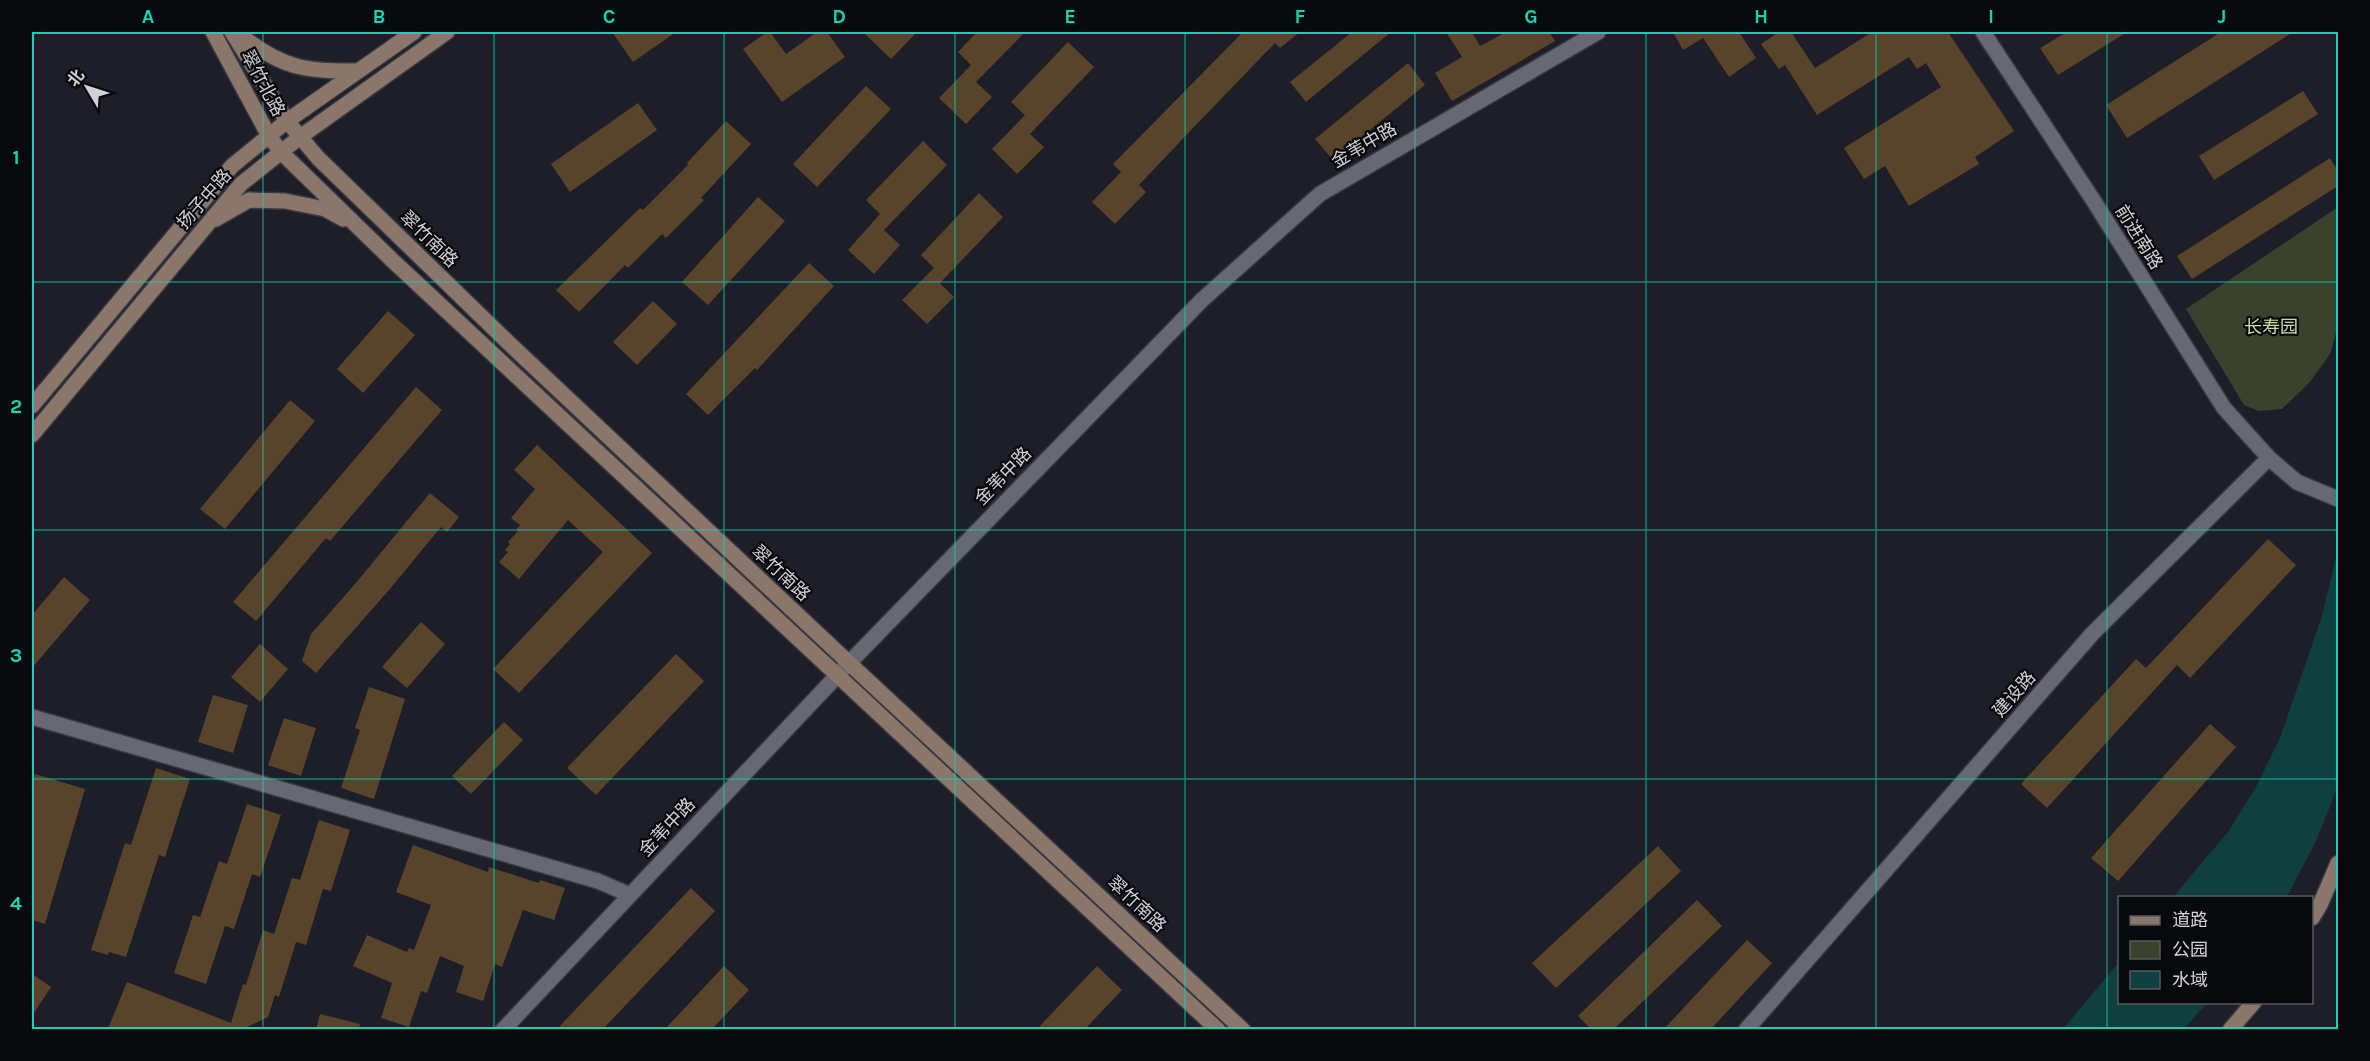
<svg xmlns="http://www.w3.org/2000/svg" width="2370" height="1061" viewBox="0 0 2370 1061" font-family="Karla,'Noto Sans SC',sans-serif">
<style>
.green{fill:#3b412c}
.water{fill:#103f40}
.building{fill:#58442a}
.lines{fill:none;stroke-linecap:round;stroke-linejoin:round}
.minor-casing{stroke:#383840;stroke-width:18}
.tertiary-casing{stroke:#383840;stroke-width:18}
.secondary-casing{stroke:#383840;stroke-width:18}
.minor{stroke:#676873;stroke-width:15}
.tertiary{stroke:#676873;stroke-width:15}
.secondary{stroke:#8a766b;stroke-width:15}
.grid{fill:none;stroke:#10d5b4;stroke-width:1.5;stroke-opacity:0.55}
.labels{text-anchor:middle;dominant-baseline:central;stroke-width:4.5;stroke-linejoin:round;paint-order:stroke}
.street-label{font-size:18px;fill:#d1d1d8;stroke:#08090d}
.park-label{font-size:18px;fill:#cfdfa4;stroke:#08090d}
.neatline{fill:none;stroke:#10d5b4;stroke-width:2}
.grid-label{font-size:20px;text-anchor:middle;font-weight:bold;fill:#10d5b4}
</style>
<rect width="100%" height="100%" fill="#1e1e28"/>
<!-- green -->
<path class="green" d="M2338,207V326L2330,354L2310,382L2282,409L2259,411L2244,405L2186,309Z"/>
<!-- water -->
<g class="water">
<path d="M2338,549V786L2317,839L2287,897H2173L2228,832L2256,787L2280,738L2322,616Z"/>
<path d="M2119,962L2120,1002L2207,1003L2184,1029H2063Z"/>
</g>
<!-- building -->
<g class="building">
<path d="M612,32H676L633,62Z"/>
<path d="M767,32H770L786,54L817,32H827L845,57L782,102L743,49Z"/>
<path d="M863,32H917L891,59Z"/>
<path d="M977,32H1025L976,82L992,97L966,124L939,98L971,65L958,52Z"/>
<path d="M1243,32H1300L1280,48L1275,43L1193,128L1139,185L1146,192L1115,224L1092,202L1121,172L1113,164Z"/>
<path d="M1352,32H1391L1306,102L1290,82Z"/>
<path d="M1446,32H1472L1480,46L1506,32H1549L1555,41L1452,101L1435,73L1462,57Z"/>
<path d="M1673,32H1739L1756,58L1729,77L1703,38L1683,50Z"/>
<path d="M1779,32H1791L1815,68L1872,32H1948L2014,131L1975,157L1979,164L1909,206L1885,166L1864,179L1844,148L1941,87L1926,63L1917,69L1909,57L1817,115L1785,65L1779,69L1761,44Z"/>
<path d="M2067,32H2127L2058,75L2040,48Z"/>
<path d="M2221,32H2293L2127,138L2106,105Z"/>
<path d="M1068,42L1094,67L1030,134L1044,147L1017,174L992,149L1025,115L1011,102Z"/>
<path d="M1408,63L1425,85L1333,160L1315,139Z"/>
<path d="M866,86L891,109L817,187L793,164Z"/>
<path d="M2303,91L2318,114L2214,180L2199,156Z"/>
<path d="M638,103L657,130L570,192L551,164Z"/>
<path d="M726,121L751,144L701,198L704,200L666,238L662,234L628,268L625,265L579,312L556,290L640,208L643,210L688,165L687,163Z"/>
<path d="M923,141L947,165L884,230L900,245L874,274L848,250L880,214L866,200Z"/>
<path d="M2330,158L2338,171V186L2192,279L2177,256Z"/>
<path d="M979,193L1003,217L940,283L954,297L927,324L902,300L934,268L921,255Z"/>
<path d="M758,197L785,221L708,305L682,282Z"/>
<path d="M809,263L834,286L757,370L755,368L708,415L686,394Z"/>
<path d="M653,301L677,324L637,365L613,342Z"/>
<path d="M388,311L415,335L363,393L337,369Z"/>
<path d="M416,387L442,410L330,541L326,538L256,621L233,602Z"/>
<path d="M290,400L315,421L225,529L200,509Z"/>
<path d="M537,445L652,553L519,693L493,669L603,552L568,520L519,579L499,562L508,552L505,550L510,544L508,542L518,531L516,530L520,525L511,518L535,489L514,470Z"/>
<path d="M430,493L459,517L447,532L441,527L389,590L316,673L302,661L311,634L355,584Z"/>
<path d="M2268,539L2296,565L2190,678L2177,665L2047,808L2021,784L2136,659L2146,668Z"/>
<path d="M64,577L90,600L32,668V615Z"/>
<path d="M421,622L445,644L407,688L382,667Z"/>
<path d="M260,644L288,669L260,702L231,677Z"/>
<path d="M676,654L704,681L596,795L567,768Z"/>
<path d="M369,687L405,699L374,799L341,788L360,730L355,728Z"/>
<path d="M213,695L248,705L233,753L198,742Z"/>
<path d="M284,718L316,728L301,776L268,765Z"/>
<path d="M504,722L523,740L471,794L452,776Z"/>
<path d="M2210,724L2236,747L2118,881L2091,858Z"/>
<path d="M156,768L190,779L165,857L159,855L126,957L109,952L108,955L91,950L125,843L131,845Z"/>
<path d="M35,774L85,789L45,924L32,920V784Z"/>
<path d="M247,804L281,815L260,877L252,874L234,929L225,926L206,984L174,973L193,915L200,917L219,861L227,864Z"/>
<path d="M319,820L350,830L331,891L323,889L306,945L296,942L279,997L275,995L268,1017L245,1028L246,1029H108L127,982L231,1023L243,984L246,985L263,930L274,934L292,878L300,880Z"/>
<path d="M413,845L488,872L489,867L539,883L540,880L565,888L554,920L523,910L502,967L495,964L483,1001L456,992L464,966L440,956L427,993L421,991L409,1027L381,1018L392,983L353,966L367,935L407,952L409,948L414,950L431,905L396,892Z"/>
<path d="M1658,846L1681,871L1556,988L1532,963Z"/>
<path d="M691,888L715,911L603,1029H557Z"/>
<path d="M1697,900L1722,926L1614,1029H1591L1578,1016Z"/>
<path d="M1747,940L1772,963L1711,1029H1664Z"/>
<path d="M724,966L749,990L712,1029H665Z"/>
<path d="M1097,966L1122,990L1085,1029H1037Z"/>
<path d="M32,974L51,987L32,1016Z"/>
<path d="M320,1014L360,1024L359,1029H316Z"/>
</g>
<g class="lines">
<!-- minor casing -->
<g class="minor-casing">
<path id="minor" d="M32,717L598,881L630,895"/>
</g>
<!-- tertiary casing -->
<g class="tertiary-casing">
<g id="tertiary">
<path d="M1983,32L2095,203L2224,408L2269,458"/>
<path d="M503,1030L849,663L1202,300L1320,194L1598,32"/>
<path d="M1746,1030L2092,634L2269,458L2297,482L2338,499"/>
</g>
</g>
<!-- secondary casing -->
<g class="secondary-casing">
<g id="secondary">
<path d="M213,32L269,136L281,152L392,260L1218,1030"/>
<path d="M232,32L287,121L318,158L515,349L849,663L1243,1030"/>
<path d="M239,34C281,68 306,72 358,71"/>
<path d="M216,219L249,200L285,201L325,209L343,219"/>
<path d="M32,406L232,166L287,121L414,32"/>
<path d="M32,435L241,184L300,137L447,32"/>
<path d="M2312,918L2320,905L2338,863"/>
<path d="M2230,1030L2254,1002"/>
</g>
</g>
<!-- minor -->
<use href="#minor" class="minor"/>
<!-- tertiary -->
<use href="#tertiary" class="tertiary"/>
<!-- secondary -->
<use href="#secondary" class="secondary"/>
</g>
<!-- grid -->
<path class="grid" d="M263,32V1030M494,32V1030M724,32V1030M955,32V1030M1185,32V1030M1415,32V1030M1646,32V1030M1876,32V1030M2107,32V1030M32,282H2338M32,530H2338M32,779H2338"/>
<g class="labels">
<!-- street labels -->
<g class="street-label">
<text transform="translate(263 83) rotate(62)">翠竹北路</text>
<text transform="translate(1364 145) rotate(-30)">金苇中路</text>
<text transform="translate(204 199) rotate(-49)">扬子中路</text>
<text transform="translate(2139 237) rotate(58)">前进南路</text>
<text transform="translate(429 239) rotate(44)">翠竹南路</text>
<text transform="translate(1003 476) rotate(-46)">金苇中路</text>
<text transform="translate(781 573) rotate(43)">翠竹南路</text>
<text transform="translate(2014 694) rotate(-49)">建设路</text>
<text transform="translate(667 827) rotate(-47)">金苇中路</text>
<text transform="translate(1137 904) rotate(43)">翠竹南路</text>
</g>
<!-- park labels -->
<g class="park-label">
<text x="2271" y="327">长寿园</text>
</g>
</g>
<!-- border -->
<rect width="2370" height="1061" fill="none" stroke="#08090d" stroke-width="66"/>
<!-- legend -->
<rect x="2118" y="896" width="195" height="108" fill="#08090d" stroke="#58595e" stroke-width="1.5"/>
<rect x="2130" y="916" width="30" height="9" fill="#8a766b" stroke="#58595e" stroke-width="1.5"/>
<text x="2172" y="926" font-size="18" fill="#d1d1d8">道路</text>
<rect x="2130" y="941" width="30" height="18" fill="#3b412c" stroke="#58595e" stroke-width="1.5"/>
<text x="2172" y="956" font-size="18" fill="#d1d1d8">公园</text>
<rect x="2130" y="971" width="30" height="18" fill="#103f40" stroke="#58595e" stroke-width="1.5"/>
<text x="2172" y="986" font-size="18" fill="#d1d1d8">水域</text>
<!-- north arrow -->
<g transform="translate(87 87) rotate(309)" stroke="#08090d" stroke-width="4.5" paint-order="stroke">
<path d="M0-4.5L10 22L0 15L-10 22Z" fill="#d1d1d8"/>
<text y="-9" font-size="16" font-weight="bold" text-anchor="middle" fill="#d1d1d8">北</text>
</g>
<rect x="33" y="33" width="2304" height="995" class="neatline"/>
<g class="grid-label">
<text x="148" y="23">A</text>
<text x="379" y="23">B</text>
<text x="609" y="23">C</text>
<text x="839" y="23">D</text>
<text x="1070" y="23">E</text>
<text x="1300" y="23">F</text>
<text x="1531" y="23">G</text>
<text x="1761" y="23">H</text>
<text x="1991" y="23">I</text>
<text x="2222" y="23">J</text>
<text x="16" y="164">1</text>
<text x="16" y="413">2</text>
<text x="16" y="662">3</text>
<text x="16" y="910">4</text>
</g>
</svg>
